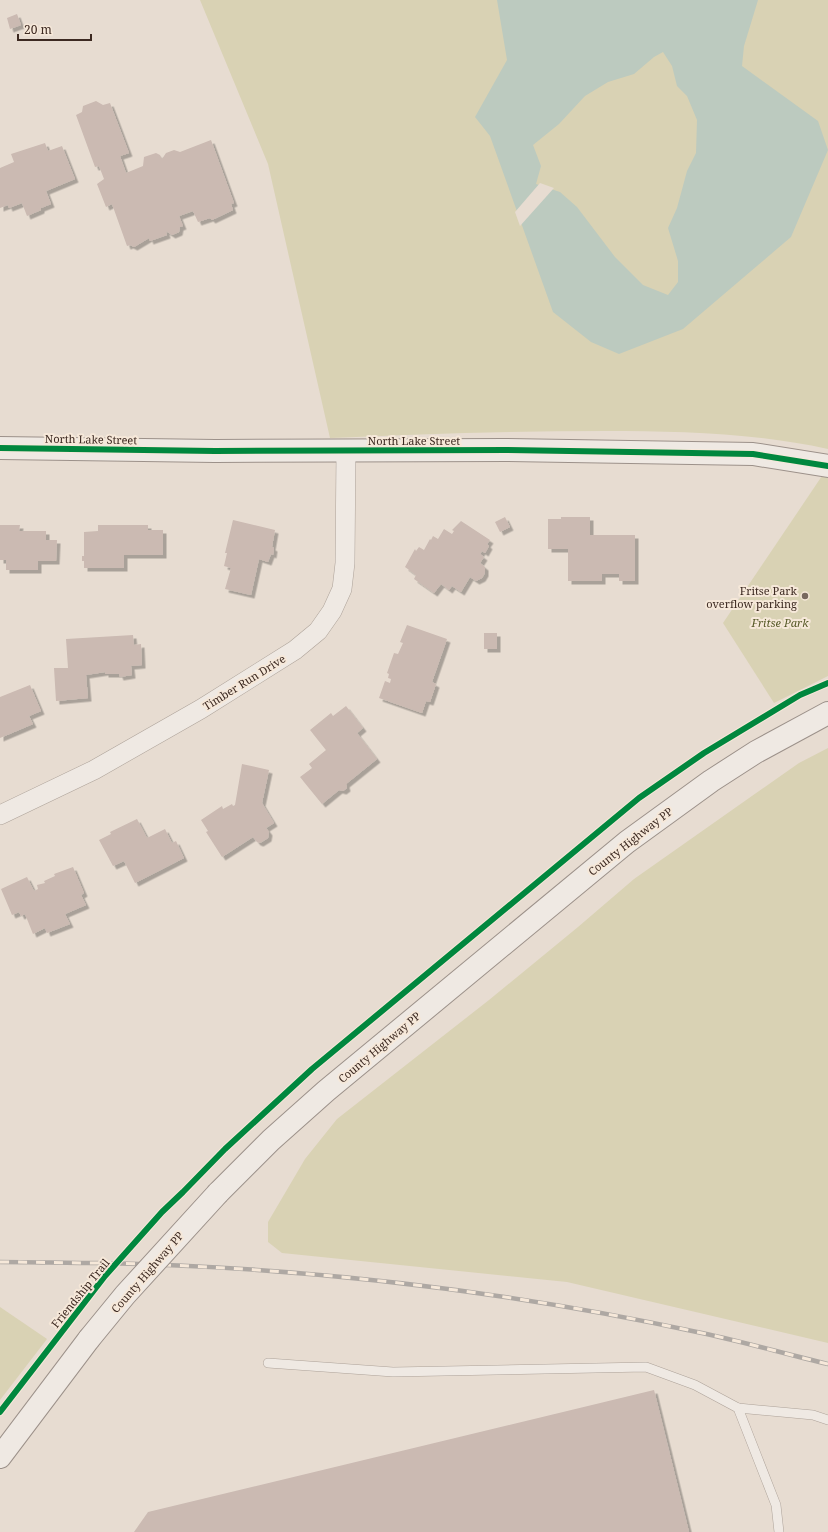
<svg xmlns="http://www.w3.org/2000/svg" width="828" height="1532" viewBox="0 0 828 1532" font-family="'Noto Serif',serif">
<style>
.green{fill:#d9d2b4}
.water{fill:#bccabf;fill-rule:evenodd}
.pier{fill:#e7dcd1}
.building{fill:#cbbab2;filter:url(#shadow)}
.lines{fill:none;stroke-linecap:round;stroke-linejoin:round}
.lane-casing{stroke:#ada299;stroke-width:10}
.street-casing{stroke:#ada299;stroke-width:20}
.secondary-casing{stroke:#9c918a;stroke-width:24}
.lane{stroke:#efe9e3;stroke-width:9}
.street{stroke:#efe9e3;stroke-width:19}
.secondary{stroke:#efe9e3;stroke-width:22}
.rail-casing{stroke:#aea8a3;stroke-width:4.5}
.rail{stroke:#f6e8d9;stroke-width:3;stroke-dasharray:9;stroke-linecap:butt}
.secondary-bridge-casing{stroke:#9c918a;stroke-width:24;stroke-linecap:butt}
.secondary-bridge{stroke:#efe9e3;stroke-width:22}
.cycleway-casing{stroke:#f6e8d9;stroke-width:8}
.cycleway{stroke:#00873e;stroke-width:6}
.poi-dot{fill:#78685f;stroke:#f6e8d9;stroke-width:1.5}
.labels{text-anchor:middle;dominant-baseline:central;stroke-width:4;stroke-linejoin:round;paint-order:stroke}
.street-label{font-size:11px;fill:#3c2921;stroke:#f6e8d9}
.poi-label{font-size:11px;fill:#3c2921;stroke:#f6e8d9;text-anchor:end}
.park-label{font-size:11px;font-style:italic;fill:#565927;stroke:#f6e8d9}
</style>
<defs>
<filter id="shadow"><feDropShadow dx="3.5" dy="3.5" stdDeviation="0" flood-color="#0004"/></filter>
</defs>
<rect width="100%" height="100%" fill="#e7dcd1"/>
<!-- green -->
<g class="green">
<path d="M200,0H828V449C755,433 680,431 605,431C513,431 422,434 330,438L268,164Z"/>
<path d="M828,467V676L774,703L723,623Z"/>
<path d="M828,748V1343L567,1282L282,1253L268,1242V1222L305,1159L337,1119L489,1000L578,927L634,879L799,763Z"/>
<path d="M0,1307L47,1339L0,1400Z"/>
</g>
<!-- water -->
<path class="water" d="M497,0H758L744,46L742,66L818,121L828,150L791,237L683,329L619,354L591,342L553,312L490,136L475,117L507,60ZM663,52L672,66L677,86L687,96L697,120L696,153L687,171L677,208L668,228L678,261V282L668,295L643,285L615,257L577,207L560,192L536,184L541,166L533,145L559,124L585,96L608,82L634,74L654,57Z"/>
<!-- pier -->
<path class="pier" d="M540,183L554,188L520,226L515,212Z"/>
<!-- building -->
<g class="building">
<path d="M17,14L21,25L10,29L7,18Z"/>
<path d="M96,101L103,105L110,103L129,153L120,156L126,173L143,166L144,157L156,153L160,155L162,159L166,153L174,150L180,152L211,140L234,203L231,204L233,210L212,220L210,218L198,222L193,211L179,216L183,226L180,227L179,232L172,235L166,231L167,235L150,241L149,238L134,247L130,245L127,246L112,204L106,207L97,184L104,179L99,166L95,167L76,115L82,112L83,106Z"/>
<path d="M45,143L48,151L62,146L75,179L46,191L51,204L41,208V210L27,216L22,203L9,208L8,205L0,208V168L14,162L11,154Z"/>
<path d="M505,517L510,527L500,532L495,522Z"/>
<path d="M561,517H590V535H635V581H619V574H602V581H568V549H548V519H561Z"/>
<path d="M233,520L275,530L272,547L274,548L273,555L271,554L268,562L259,559L251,595L225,589L231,568L224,566L227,553H225Z"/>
<path d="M461,521L490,540L487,544L489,546L485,553L482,551L480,554L484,557L480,563L485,567V573L482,578L476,581L470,577L461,592L452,586L449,590L441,584L434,593L414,579L416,575L405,567L415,549L416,551L419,547L424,550L430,539L431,540L433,536L438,539L444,529L452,534L454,531L452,530Z"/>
<path d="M0,525H20L19,531H46V540H57L56,561H38V570H6V560H0Z"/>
<path d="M98,525H148V530H163V555H124V568H84V561H82V556H84V532L98,531Z"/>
<path d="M407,625L447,639L432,682L436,684L430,702L426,701L422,713L379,698L385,681L390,683L391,679L388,678L389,674L387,673L394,653L398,654L403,643L400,642Z"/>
<rect x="484" y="633" width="13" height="16"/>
<path d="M133,635L134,645L141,644L142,665L131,666L132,675L120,677L119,674H105V672L86,675L88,698L56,701L54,668H68L66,639Z"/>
<path d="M30,685L41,711L29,716L33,724L0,738V697Z"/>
<path d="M346,706L363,728L357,733L377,759L346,784L347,788L343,791L339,790L322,804L300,777L312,768L309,764L326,750L310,730L331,713L333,716Z"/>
<path d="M242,764L269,770L262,803L274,823L266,828L269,832L268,838L260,843L257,842L253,837L222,857L206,832L208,831L201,820L222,806L223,809L232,804L233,806L235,805Z"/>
<path d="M137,819L147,838L165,829L172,843L176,841L184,858L135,883L124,861L113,866L99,840L111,834L110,832Z"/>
<path d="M73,867L84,893L81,895L86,905L65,914L70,924L47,933L45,928L33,934L25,914L21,916L19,912L12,915L1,889L27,877L34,891L38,889L37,885L45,883L44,881L55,876L54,874Z"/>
<path d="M654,1390L689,1532H134L148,1512Z"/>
</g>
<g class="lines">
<!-- lane casing -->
<g class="lane-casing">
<g id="lane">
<path d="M268,1363L393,1372L646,1367L695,1385L738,1408L776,1505L779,1532"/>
<path d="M738,1408L813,1415L828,1420"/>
</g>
</g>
<!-- street casing -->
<g class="street-casing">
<path id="street" d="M0,815L94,770L201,709L295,650L318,631L332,611L342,589L345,563L346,450"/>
</g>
<!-- secondary casing -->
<g class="secondary-casing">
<g id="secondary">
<path d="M0,448L215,451L508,450L753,454L828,466"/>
<path d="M218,1193L271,1140L326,1091L627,842L711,781L756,752L828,713"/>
<path d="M0,1457L89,1339"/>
</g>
</g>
<!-- lane -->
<use href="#lane" class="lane"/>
<!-- street -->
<use href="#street" class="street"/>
<!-- secondary -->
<use href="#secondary" class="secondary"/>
<!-- rail casing -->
<g class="rail-casing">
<path id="rail" d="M0,1262C34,1262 67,1263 101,1263C301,1267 502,1290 697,1332C741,1341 785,1354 828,1364"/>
</g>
<!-- rail -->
<use href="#rail" class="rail"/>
<!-- secondary-bridge casing -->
<g class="secondary-bridge-casing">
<path id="secondary-bridge" d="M89,1339L125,1295L218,1193"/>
</g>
<!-- secondary-bridge -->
<use href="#secondary-bridge" class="secondary-bridge"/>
<!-- cycleway casing -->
<g class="cycleway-casing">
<g id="cycleway">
<path d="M0,448L215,451L508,450L753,454L828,466"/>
<path d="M0,1412L105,1276L162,1212L183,1192L225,1149L312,1069L639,798L704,753L800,695L828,683"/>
</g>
</g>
<!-- cycleway -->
<use href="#cycleway" class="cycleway"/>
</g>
<!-- markers -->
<circle class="poi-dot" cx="805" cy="596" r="4"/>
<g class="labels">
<!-- street labels -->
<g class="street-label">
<text transform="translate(91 439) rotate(1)">North Lake Street</text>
<text x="414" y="440">North Lake Street</text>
<text transform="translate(244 682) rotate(-32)">Timber Run Drive</text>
<text transform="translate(630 841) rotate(-38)">County Highway PP</text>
<text transform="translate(379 1047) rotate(-40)">County Highway PP</text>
<text transform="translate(147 1272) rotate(-49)">County Highway PP</text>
<text transform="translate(80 1293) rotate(-51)">Friendship Trail</text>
</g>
<!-- poi labels -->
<g class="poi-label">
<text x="797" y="590">Fritse Park<tspan x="797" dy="13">overflow parking</tspan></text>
</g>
<!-- park labels -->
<g class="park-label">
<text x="780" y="622">Fritse Park</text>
</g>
</g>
<!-- scale -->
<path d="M18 34v6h73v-6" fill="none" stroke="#3c2921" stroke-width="2"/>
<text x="24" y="34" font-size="12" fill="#3c2921" stroke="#f6e8d9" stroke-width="3" paint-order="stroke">20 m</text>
</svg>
